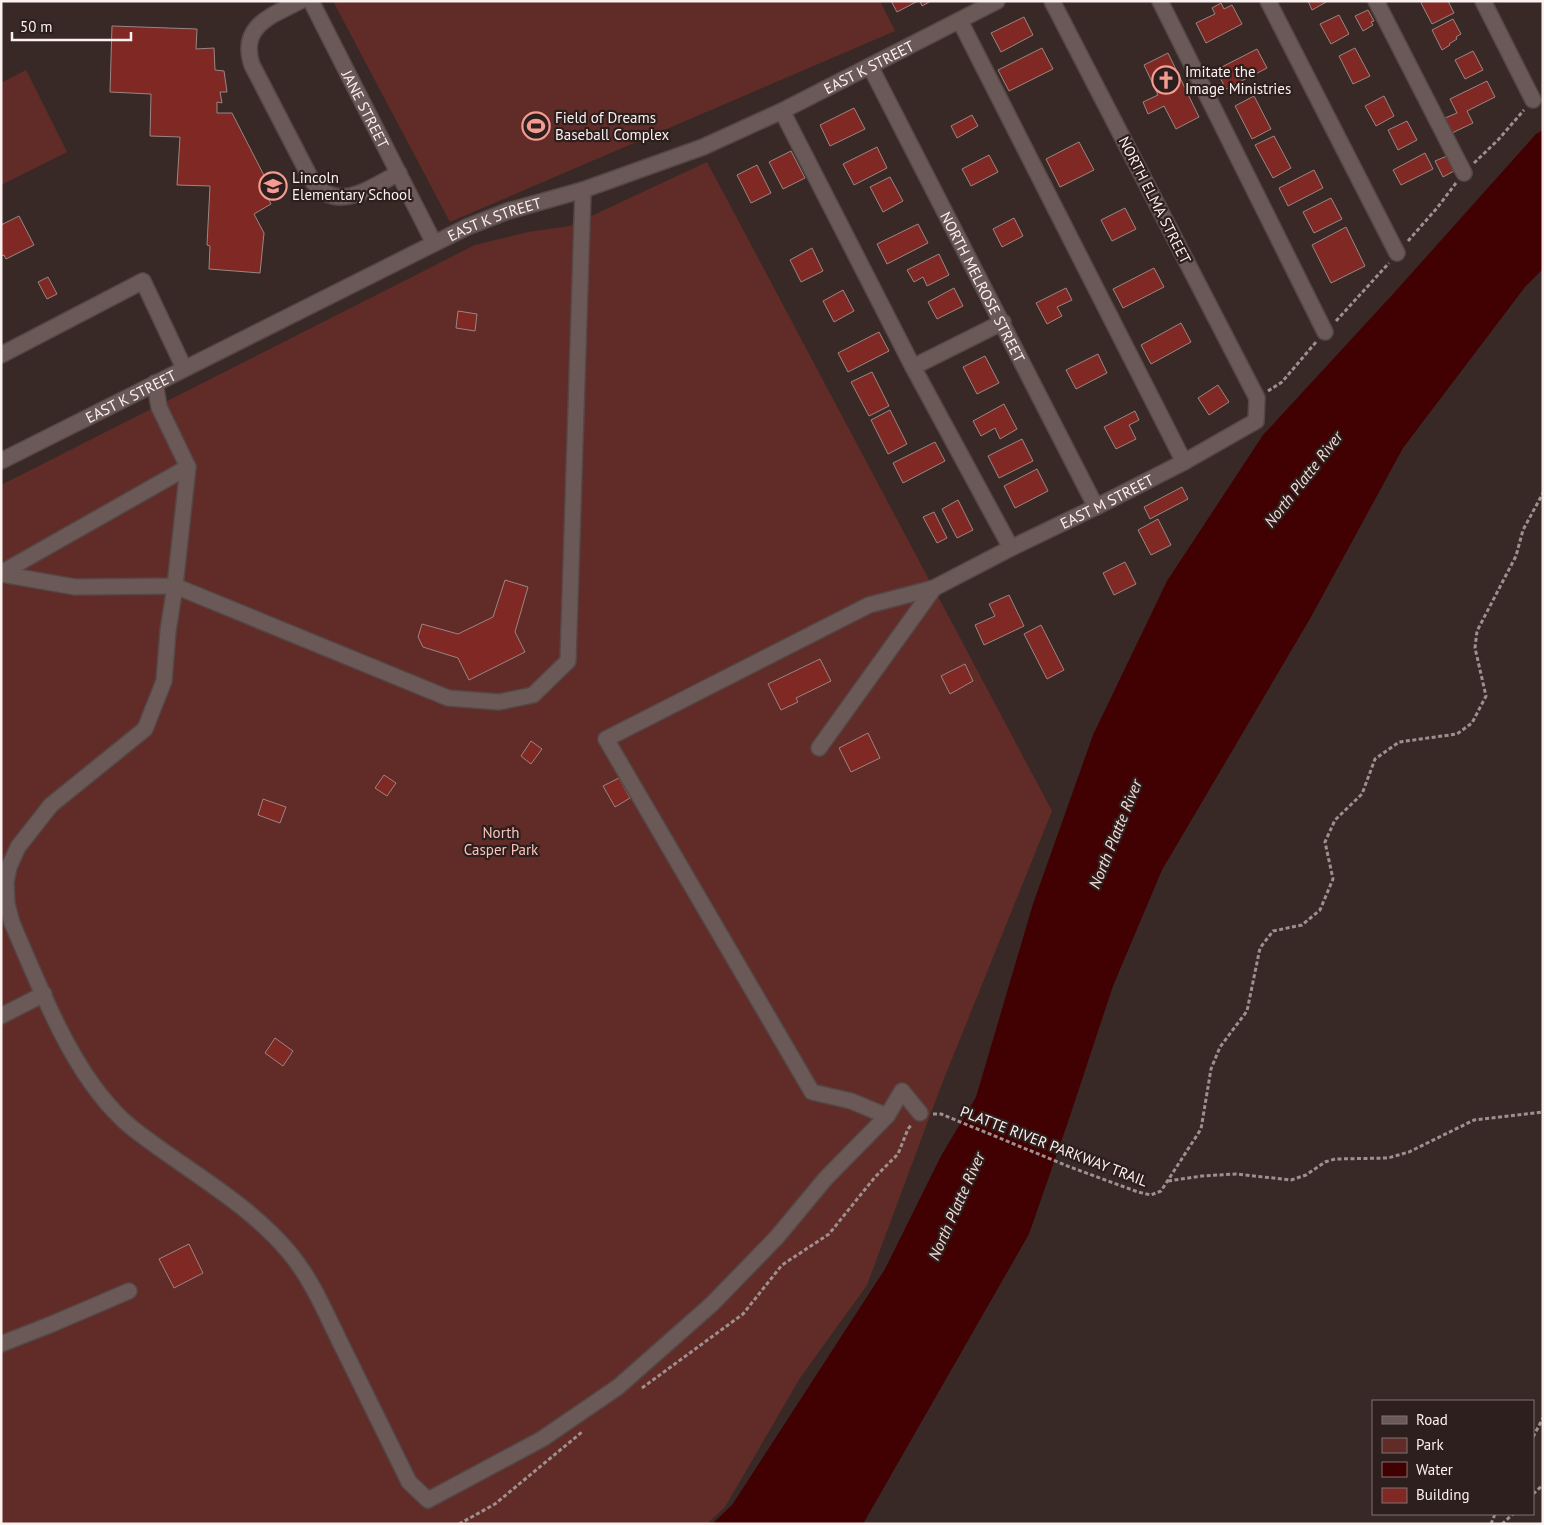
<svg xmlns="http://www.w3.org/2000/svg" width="1544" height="1525" viewBox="0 0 1544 1525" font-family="'PT Sans',sans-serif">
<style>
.green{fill:#612c27}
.water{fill:#410001}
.building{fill:#802823;stroke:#998683}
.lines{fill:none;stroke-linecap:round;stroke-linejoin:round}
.minor-casing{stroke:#544746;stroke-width:18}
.path{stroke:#9d908f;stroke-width:3;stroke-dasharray:4 2.5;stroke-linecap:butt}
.minor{stroke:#6a5957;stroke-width:15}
.labels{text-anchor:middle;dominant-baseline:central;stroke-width:4.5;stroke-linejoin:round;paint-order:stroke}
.street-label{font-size:15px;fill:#fbf1f0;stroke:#2d1f1d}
.poi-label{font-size:15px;fill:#fbf1f0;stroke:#2d1f1d;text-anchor:start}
.park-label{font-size:15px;fill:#fac5be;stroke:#2d1f1d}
.water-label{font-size:16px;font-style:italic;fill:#f6dbd7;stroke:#2d1f1d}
</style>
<rect width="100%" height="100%" fill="#382927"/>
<!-- green -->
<g class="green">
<path d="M333,1H880L895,31L450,222Z"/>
<path d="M26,70L67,152L1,185V83Z"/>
<path d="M707,162L1052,811L941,1086L867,1285L800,1378L725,1507L707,1524H1V485L475,245L528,232L570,226Z"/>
</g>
<!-- water -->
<path class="water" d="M1543,130V269L1525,287L1403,448L1311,617L1162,870L1113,986L1069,1119L1029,1234L863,1524H712L732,1505L885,1269L941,1156L976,1097L1033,904L1093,735L1167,581L1263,435L1393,294L1536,134Z"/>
<!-- building -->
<g class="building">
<path d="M891,1H918L897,12Z"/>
<path d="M920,1H931L922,6Z"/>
<path d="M1308,1H1328L1312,10Z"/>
<path d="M1424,1H1448L1454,13L1432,24L1421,3Z"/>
<path d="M1221,3L1224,9L1232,5L1242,24L1206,43L1196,23L1215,14L1212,8Z"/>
<path d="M1368,10L1374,21L1371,22L1373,25L1363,31L1355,16Z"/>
<path d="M1339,15L1349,34L1331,44L1320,24Z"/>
<path d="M1024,17L1033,35L1001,52L991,33Z"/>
<path d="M1453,19L1461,34L1456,37L1457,39L1449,44L1450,45L1442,50L1432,30Z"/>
<path d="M112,26L197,29L196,49L214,48L215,70L224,71L227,92H220L222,103L217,102V113H232L273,193L267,196L271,204L254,214L264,233L260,273L209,269L210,246L207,245L210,186L177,185L180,137L150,136L151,94L110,92Z"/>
<path d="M1042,48L1053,69L1009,91L998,70Z"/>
<path d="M1355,48L1370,76L1353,84L1339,56Z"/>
<path d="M1257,49L1267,68L1226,89L1216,70Z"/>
<path d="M1473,51L1483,70L1465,79L1455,60Z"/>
<path d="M1168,53L1199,117L1176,129L1164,106L1148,114L1143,102L1158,95L1144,65Z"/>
<path d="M1487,81L1495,97L1467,111L1473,123L1452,133L1445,118L1457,113L1450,99Z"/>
<path d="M1254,96L1271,129L1252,139L1235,106Z"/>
<path d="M1384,96L1394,116L1376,126L1365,106Z"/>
<path d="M854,108L865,129L830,146L820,125Z"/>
<path d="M972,115L978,126L957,138L951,126Z"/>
<path d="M1407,121L1417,140L1398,150L1388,130Z"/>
<path d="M1274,136L1291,168L1273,178L1255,145Z"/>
<path d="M1079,142L1094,170L1060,187L1046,159Z"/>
<path d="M877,147L887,168L854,185L843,164Z"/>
<path d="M791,151L805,178L783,189L769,162Z"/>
<path d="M1425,153L1433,169L1401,185L1393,170Z"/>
<path d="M989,155L998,172L971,186L962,169Z"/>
<path d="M1447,156L1454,171L1443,177L1435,161Z"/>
<path d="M757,165L771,193L751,203L737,175Z"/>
<path d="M1314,170L1323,188L1288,206L1279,188Z"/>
<path d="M890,177L903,201L883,212L870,187Z"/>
<path d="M1331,198L1342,219L1314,233L1303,212Z"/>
<path d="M1125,208L1136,229L1112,241L1101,220Z"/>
<path d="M19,216L34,245L6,259L4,255L1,256V225Z"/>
<path d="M1014,218L1023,236L1002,247L993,229Z"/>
<path d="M918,224L928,243L887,264L877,244Z"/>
<path d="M1346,227L1365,266L1331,283L1312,245Z"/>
<path d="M812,248L823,271L801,282L790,260Z"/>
<path d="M939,254L949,275L927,286L923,277L914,282L907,270Z"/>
<path d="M1154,268L1164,287L1123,308L1113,289Z"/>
<path d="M48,277L57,294L47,299L38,282Z"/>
<path d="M954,288L963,306L937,319L928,302Z"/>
<path d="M1066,288L1072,300L1057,307L1062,316L1047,324L1036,303Z"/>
<path d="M843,290L854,311L834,322L823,301Z"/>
<path d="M458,311L477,314L475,331L456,328Z"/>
<path d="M1181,323L1191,342L1151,364L1141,345Z"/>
<path d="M879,332L889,351L848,372L838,353Z"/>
<path d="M1098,354L1107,373L1076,389L1066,370Z"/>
<path d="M985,356L999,383L977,394L963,367Z"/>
<path d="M872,372L889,406L869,416L851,382Z"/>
<path d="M1218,385L1229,402L1209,415L1198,398Z"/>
<path d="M1004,404L1017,429L1000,439L995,428L981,436L973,421Z"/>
<path d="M890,410L907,444L888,454L871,420Z"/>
<path d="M1135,411L1139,420L1129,425L1136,439L1116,449L1104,427Z"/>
<path d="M1022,439L1033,461L999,478L988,456Z"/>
<path d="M935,442L945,461L903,483L893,463Z"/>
<path d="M1037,469L1048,491L1015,508L1004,486Z"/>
<path d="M1182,487L1188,499L1150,519L1144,507Z"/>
<path d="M958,500L973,530L957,538L942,509Z"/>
<path d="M934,512L947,538L937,543L923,517Z"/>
<path d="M1158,519L1171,545L1151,555L1138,530Z"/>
<path d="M1125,562L1136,584L1114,595L1103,573Z"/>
<path d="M505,580L528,587L515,632L525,652L469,680L458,658L423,647L418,637L422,624L458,634L493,617Z"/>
<path d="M1009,595L1024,626L984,645L975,625L995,616L989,604Z"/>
<path d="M1041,625L1064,670L1047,679L1024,634Z"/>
<path d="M820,659L831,681L796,698L798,702L781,710L768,684Z"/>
<path d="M965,664L973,681L950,694L941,676Z"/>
<path d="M868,733L880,758L851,772L839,748Z"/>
<path d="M531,741L542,749L531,764L521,756Z"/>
<path d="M384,775L396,783L387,796L375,788Z"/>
<path d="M619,778L630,798L615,807L603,786Z"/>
<path d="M263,799L286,807L280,823L258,815Z"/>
<path d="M275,1038L293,1051L283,1066L265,1053Z"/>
<path d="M189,1244L203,1273L174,1288L159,1259Z"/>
</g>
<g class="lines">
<!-- minor casing -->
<g class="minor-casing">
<g id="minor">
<path d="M300,1C271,16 239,26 252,65L311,179C336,215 369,188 399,173"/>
<path id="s1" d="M311,1L434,243"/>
<path d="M1160,1L1325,332"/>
<path d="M1268,1L1397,253"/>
<path d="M1376,1L1464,173"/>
<path d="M1483,1L1533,100"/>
<path d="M960,21L1184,462"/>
<path id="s2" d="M870,66L1096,507"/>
<path d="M782,111L913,367L1011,548"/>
<path d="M583,190L568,661L533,695L499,702L448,698L175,586L168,631L164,681L145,729L51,805L18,847L9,867L6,882L7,904L12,923C41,989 74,1080 131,1127C181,1167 246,1201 288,1251C312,1279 326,1314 342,1346C364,1391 387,1437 409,1482L428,1500L542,1439L618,1387L712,1304L777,1237L826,1178L887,1116"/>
<path d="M1,355L143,281L184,368"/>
<path d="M913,367L1003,322"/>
<path id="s3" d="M1,461L467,227L508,211L583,190L703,147L782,111L997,1"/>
<path d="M1,573L188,467"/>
<path d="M1,574L75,587L175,586L188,467L159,407L155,383"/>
<path d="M819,748L934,588"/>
<path d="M1,1016L44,994"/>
<path id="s4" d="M920,1113L902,1091L887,1116L851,1101L812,1092L606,739L869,605L934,588L1011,548L1096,507L1184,462L1256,421L1257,398L1052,1"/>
<path d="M1,1344L52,1324L129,1291"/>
</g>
</g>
<!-- path -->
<g class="path">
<path d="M1474,163L1498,140L1524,110"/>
<path d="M1408,241L1437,208L1456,183"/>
<path d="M1336,321L1389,263"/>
<path d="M1268,391L1282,382L1316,342"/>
<path d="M933,1114H941L1070,1167L1138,1192L1151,1195L1161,1191L1201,1129L1211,1069L1220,1047L1247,1011L1260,948L1273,931L1302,925L1320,910L1333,879L1325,842L1335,820L1362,794L1375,759L1399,742L1457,734L1472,723L1486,696L1475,648L1477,631L1516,556L1523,530L1543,493"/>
<path d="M1168,1181L1202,1176L1236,1174L1291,1180L1306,1175L1325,1162L1335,1159L1388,1158L1409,1152L1474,1120L1543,1112"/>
<path d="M642,1388L743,1314L782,1265L829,1234L875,1177L898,1154L908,1129L912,1124"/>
<path d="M1533,1437L1543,1418"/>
<path d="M1533,1494L1543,1485"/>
<path d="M459,1524L495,1504L582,1432"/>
<path d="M1491,1524L1495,1514"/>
<path d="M1502,1524L1513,1514"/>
</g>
<!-- minor -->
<use href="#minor" class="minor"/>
</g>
<!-- icons -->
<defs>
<g id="church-ring" transform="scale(1.4375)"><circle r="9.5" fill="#2d1f1d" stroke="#f59c92" stroke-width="1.5"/><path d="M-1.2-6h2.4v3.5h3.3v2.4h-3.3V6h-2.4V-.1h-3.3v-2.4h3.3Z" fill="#f59c92"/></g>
<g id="stadium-ring" transform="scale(1.4375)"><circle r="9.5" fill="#2d1f1d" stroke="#f59c92" stroke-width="1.5"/><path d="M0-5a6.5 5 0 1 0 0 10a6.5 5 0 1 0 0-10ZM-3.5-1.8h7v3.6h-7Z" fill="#f59c92"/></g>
<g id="school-ring" transform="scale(1.4375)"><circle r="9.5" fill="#2d1f1d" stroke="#f59c92" stroke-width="1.5"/><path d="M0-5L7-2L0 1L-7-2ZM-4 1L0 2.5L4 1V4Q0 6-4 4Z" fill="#f59c92"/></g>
</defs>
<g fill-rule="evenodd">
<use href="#church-ring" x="1166" y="80"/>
<use href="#stadium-ring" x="536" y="126"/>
<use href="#school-ring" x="273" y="186"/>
</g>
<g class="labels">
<!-- street labels -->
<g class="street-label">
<text stroke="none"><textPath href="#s3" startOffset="955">EAST K STREET</textPath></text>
<text stroke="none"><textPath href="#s1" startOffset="121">JANE STREET</textPath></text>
<text transform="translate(1155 200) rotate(63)">NORTH ELMA STREET</text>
<text stroke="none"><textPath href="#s3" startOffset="550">EAST K STREET</textPath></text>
<text stroke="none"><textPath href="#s2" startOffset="248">NORTH MELROSE STREET</textPath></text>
<text stroke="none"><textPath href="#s3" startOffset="145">EAST K STREET</textPath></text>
<text stroke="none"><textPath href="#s4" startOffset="1101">EAST M STREET</textPath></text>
<text transform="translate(1054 1146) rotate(21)">PLATTE RIVER PARKWAY TRAIL</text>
</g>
<!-- poi labels -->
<g class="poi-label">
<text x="1185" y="71">Imitate the<tspan x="1185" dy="17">Image Ministries</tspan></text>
<text x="555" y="117">Field of Dreams<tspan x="555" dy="17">Baseball Complex</tspan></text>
<text x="292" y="177">Lincoln<tspan x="292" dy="17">Elementary School</tspan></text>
</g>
<!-- park labels -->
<g class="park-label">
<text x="501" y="832">North<tspan x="501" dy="17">Casper Park</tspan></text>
</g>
<!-- water labels -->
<g class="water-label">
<text transform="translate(1303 479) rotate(-52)">North Platte River</text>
<text transform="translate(1115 834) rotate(-68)">North Platte River</text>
<text transform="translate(956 1206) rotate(-66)">North Platte River</text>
</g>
</g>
<!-- border -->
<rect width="1544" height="1525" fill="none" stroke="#fbf1f0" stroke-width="5"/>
<!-- legend -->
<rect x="1372" y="1400" width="162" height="115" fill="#2d1f1d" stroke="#7f7371"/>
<rect x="1382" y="1416" width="25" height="8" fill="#6a5957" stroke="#7f7371"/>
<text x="1416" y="1425" font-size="15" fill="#fbf1f0">Road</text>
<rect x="1382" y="1438" width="25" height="15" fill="#612c27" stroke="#7f7371"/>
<text x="1416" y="1450" font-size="15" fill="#fbf1f0">Park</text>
<rect x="1382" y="1462" width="25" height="15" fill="#410001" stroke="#7f7371"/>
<text x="1416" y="1475" font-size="15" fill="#fbf1f0">Water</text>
<rect x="1382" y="1488" width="25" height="15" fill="#802823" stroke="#7f7371"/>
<text x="1416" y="1500" font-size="15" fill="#fbf1f0">Building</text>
<!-- scale -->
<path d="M12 32v8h119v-8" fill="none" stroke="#fbf1f0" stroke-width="2.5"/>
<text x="20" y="32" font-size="15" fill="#fbf1f0" stroke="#2d1f1d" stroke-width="4" paint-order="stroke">50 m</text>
</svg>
